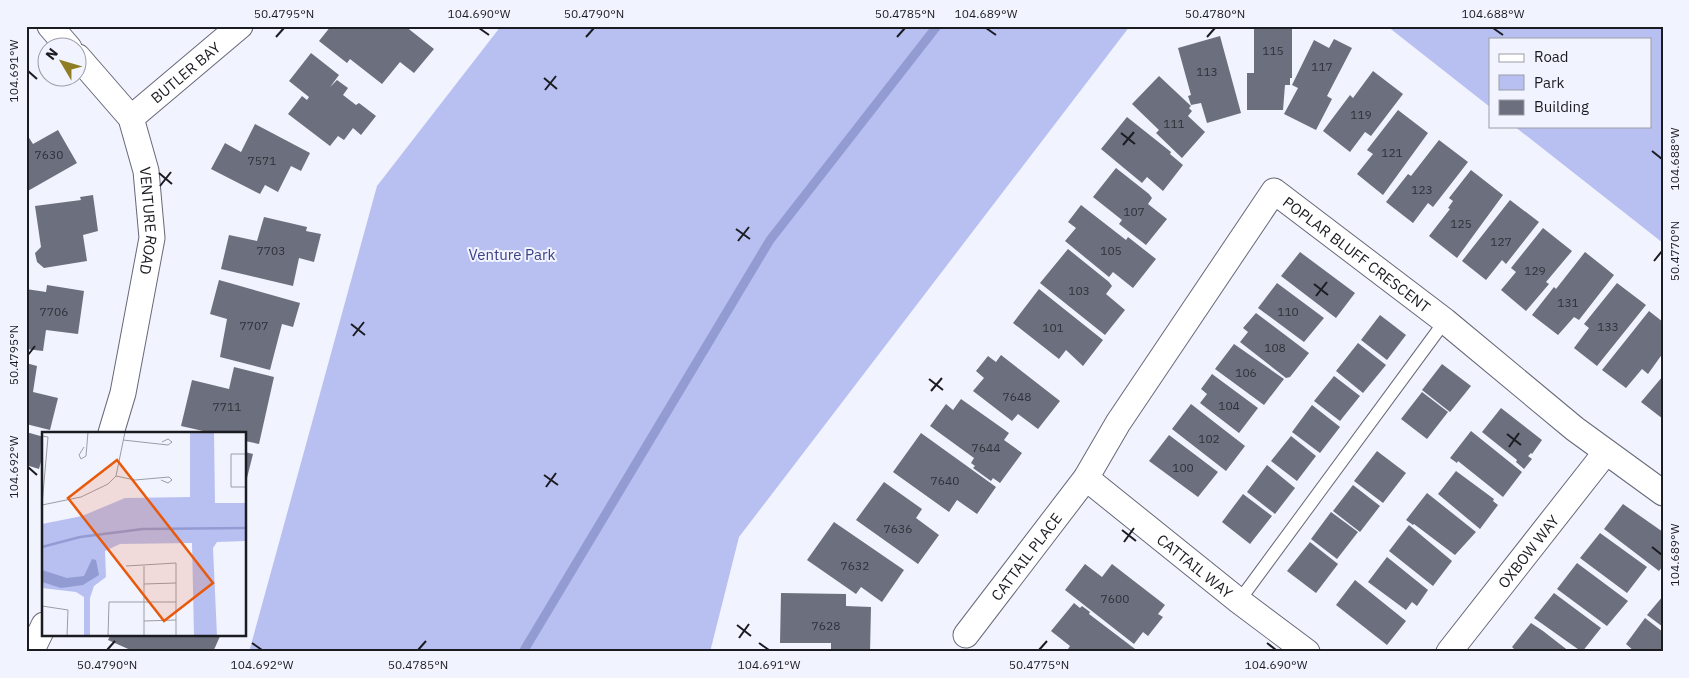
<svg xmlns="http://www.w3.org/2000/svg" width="1689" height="678" viewBox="0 0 1689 678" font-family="'IBM Plex Sans',sans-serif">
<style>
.green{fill:#b8c0f2}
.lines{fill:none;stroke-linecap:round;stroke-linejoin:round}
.stream{stroke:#939bd3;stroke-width:9}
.building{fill:#6c6f7e}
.service-casing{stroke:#676979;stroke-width:14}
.minor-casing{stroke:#676979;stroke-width:27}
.service{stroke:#fff;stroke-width:12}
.minor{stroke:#fff;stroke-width:25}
.ticks{fill:none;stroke:#1b1c22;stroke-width:2}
.labels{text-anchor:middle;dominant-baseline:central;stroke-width:4;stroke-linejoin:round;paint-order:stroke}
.number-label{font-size:12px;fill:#2f3139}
.street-label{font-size:15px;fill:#1b1c22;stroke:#f1f3fe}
.park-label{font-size:15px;fill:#3d4186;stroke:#f1f3fe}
.inset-river{fill:none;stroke:#939bd3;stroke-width:2.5}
.inset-road{fill:none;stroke:#9b9da6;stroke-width:1}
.view{fill:#e8590c;fill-opacity:0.15;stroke:#e8590c;stroke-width:2.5}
.inset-edge{fill:none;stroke:#1b1c22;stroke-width:2.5}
.neatline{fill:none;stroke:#1b1c22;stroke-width:2}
.ticks-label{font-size:12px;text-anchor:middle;fill:#1b1c22}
</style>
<rect width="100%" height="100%" fill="#f1f3fe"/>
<!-- green -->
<g class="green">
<path d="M501,26H1130L739,537L710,652H249L377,186Z"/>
<path d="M1387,26H1663V243L1514,126H1650V39H1490V107Z"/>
</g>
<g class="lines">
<!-- stream -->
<path class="stream" d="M523,652L770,240L937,26"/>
</g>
<!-- building -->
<g class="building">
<path d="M331,26H405L434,49L414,73L400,62L382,84L350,59L347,63L319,41Z"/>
<path d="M1254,27H1292V78H1290V85H1285L1283,110H1247V73H1254Z"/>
<path d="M1220,36L1241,113L1207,123L1201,103L1191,105L1188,96L1191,95L1178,48Z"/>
<path d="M1334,39L1352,48L1327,96L1332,99L1316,130L1284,114L1298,88L1292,85L1314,40L1329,48Z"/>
<path d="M311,53L339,75L330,87L337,80L348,88L343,95L356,105L359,103L376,116L361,135L353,128L344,140L338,136L330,146L288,114L302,96L307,100L309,97L289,81Z"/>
<path d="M1373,71L1403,94L1371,136L1365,132L1350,152L1323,131L1350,95L1353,98Z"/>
<path d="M1159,76L1191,106L1189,108L1192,111L1188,116L1205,132L1182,158L1156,133L1159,130L1132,104Z"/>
<path d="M1398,110L1428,133L1383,195L1357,174L1373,154L1367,150Z"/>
<path d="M1127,117L1171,152L1170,154L1183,165L1163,191L1147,177L1142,183L1101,149Z"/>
<path d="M255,124L310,153L301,171L291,166L278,192L265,185L260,194L211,169L225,143L241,152Z"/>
<path d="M58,130L77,163L26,192V133L33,144Z"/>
<path d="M1439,140L1468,162L1433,207L1428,203L1413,223L1386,202L1408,174L1411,176Z"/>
<path d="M1116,168L1149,194L1152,198L1148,204L1167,219L1146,245L1119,224L1122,220L1093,197Z"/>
<path d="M1471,170L1503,195L1457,258L1429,236L1450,209L1448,208L1453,201L1449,198Z"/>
<path d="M93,195L98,231L83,235L87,261L44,268L37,262L35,253L41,247L35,206L81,200L80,197Z"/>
<path d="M1510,200L1539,222L1506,264L1502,260L1486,280L1462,261Z"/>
<path d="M1081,205L1126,240L1128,237L1156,259L1133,288L1113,272L1109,277L1065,241L1076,228L1068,222Z"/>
<path d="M264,217L307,227L306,231L321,234L314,262L299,258L293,286L221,269L229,235L257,241Z"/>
<path d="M1543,228L1572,251L1546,282L1549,284L1526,311L1501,290L1516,272L1511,268Z"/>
<path d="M1068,249L1109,282L1112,286L1106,294L1125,310L1105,335L1040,283Z"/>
<path d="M1300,252L1355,293L1336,318L1281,276Z"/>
<path d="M1585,252L1614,275L1579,320L1574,317L1558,335L1532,315L1554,287L1556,289Z"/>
<path d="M219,280L300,303L293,327L282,324L270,370L220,357L227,319L210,314Z"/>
<path d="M1277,283L1324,318L1304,342L1258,308Z"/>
<path d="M1617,283L1646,305L1597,366L1574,348L1589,328L1584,324Z"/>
<path d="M47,285L84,291L78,334L46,330L43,351L26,349V289L46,292Z"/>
<path d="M1039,289L1103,340L1083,366L1066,350L1059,359L1013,323Z"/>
<path d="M1649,311L1663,322V353L1648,374L1642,369L1626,388L1602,370Z"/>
<path d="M1256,313L1309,353L1290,377L1286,378L1240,342L1248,332L1243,328Z"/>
<path d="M1380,315L1406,335L1387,360L1361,340Z"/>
<path d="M1358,343L1386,365L1363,393L1336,371Z"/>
<path d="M1234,344L1284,379L1264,405L1215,369Z"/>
<path d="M1001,355L1060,401L1038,429L1018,414L1012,421L973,391L984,378L976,371L988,356L996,362Z"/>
<path d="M26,363L37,366L33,392L58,398L50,430L26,424Z"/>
<path d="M1442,364L1471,386L1450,412L1422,390Z"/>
<path d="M234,367L274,377L259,444L245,441V433H212L181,426L192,380L229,389Z"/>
<path d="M1212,374L1258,408L1239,433L1200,403L1207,394L1201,389Z"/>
<path d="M1334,376L1360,396L1340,421L1314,401Z"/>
<path d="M1663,376V419L1641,402Z"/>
<path d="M1422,392L1448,412L1427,439L1401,419Z"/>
<path d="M961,399L1009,433L1004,440L1022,453L1000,483L993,478L991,481L973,468L975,466L971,463L974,458L930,426L946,404L953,410Z"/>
<path d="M1191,404L1245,446L1226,471L1172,429Z"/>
<path d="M1312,405L1340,427L1320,453L1292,432Z"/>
<path d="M1501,408L1542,440L1532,454L1531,453L1528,456L1532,459L1524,469L1516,462L1517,460L1482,432Z"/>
<path d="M1471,431L1522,472L1503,497L1458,461L1457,463L1450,458Z"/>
<path d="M26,432L44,437V451L39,469L26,465Z"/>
<path d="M921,433L996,487L977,514L957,500L949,512L893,472Z"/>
<path d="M1169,435L1218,472L1198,497L1149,461Z"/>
<path d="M1291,436L1316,456L1297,481L1271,461Z"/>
<path d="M1377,451L1406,473L1383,503L1354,481Z"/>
<path d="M245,452L253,454L246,482H245Z"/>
<path d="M1267,465L1295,488L1275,514L1247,492Z"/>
<path d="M1456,471L1494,499L1493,501L1498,505L1480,529L1438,494Z"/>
<path d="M884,482L922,509L916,518L939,535L918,564L856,520Z"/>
<path d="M1353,485L1380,506L1360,532L1333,511Z"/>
<path d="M1427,493L1476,532L1455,555L1414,524L1413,525L1406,520Z"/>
<path d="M1243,494L1272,516L1250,544L1222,522Z"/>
<path d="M1623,504L1663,532V566L1659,571L1604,529Z"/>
<path d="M1331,512L1358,532L1337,559L1311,539Z"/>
<path d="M834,522L904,570L882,602L861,587L856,594L807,560Z"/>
<path d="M1409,525L1452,561L1433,586L1389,551Z"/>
<path d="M1600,533L1647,567L1627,593L1580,558Z"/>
<path d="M1310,542L1338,564L1316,593L1287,571Z"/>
<path d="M1387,557L1428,590L1417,606L1412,602L1406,610L1368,582Z"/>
<path d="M1577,563L1628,601L1607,626L1557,589Z"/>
<path d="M1085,564L1102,577L1112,564L1165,605L1158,614L1163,617L1148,636L1143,632L1134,644L1065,590Z"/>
<path d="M1355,580L1406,621L1387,645L1336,605Z"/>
<path d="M781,593L846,594V606L871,607L870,652H831V643H780Z"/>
<path d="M1554,593L1601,628L1582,652L1534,618Z"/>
<path d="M1663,596V627L1647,615Z"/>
<path d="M1074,603L1080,608L1082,606L1090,612L1089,614L1139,652H1066L1070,646L1051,631Z"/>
<path d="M1645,618L1663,632V648L1660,652H1635L1626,644Z"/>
<path d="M1531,623L1543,631L1570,652H1517L1512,647Z"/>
<path d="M111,634H221L213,652H135L108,640Z"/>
</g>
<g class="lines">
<!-- service casing -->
<g class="service-casing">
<path id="service" d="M1239,601L1445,321"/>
</g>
<!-- minor casing -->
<g class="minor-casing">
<g id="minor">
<path d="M50,26L69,48"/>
<path id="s1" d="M78,57L131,118L146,171L152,238L123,393L111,433"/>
<path id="s2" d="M131,118L240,26"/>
<path id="s3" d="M1086,478L1239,601L1307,652"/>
<path id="s4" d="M966,635L1086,478L1118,423L1274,191L1445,321L1575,429L1663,493"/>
<path d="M31,652L44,625"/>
<path id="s5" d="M1449,652L1606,452"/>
</g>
</g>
<!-- service -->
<use href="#service" class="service"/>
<!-- minor -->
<use href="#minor" class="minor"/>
</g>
<!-- ticks -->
<path class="ticks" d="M479,28L489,35M986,28L996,35M1493,28L1503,35M276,37L284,28M586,37L594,28M897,37L905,28M1207,37L1215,28M28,71L37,79M544,78L557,89M545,90L556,76M1121,133L1135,144M1123,145L1134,132M1652,151L1662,159M159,173L172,184M160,186L171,172M736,229L750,239M738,241L749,227M1654,261L1662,251M1314,284L1328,295M1316,296L1327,282M351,324L365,335M353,336L364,322M28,355L35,346M929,379L943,390M931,391L942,378M1507,434L1521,445M1509,447L1519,433M28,467L37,475M544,475L558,485M546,487L556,473M1122,530L1136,541M1124,542L1134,528M1652,547L1662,555M737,625L751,636M739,638L749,624M252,643L262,650M759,643L769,650M1267,643L1276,650M107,650L115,641M418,650L426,641M1039,650L1047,641"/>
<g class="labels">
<!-- number labels -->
<g class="number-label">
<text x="1273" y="50">115</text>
<text x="1322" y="66">117</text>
<text x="1207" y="71">113</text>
<text x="1361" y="114">119</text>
<text x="1174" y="123">111</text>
<text x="1392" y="152">121</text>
<text x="49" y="154">7630</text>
<text x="262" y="160">7571</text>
<text x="1422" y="189">123</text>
<text x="1134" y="211">107</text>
<text x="1461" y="223">125</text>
<text x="1501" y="241">127</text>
<text x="271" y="250">7703</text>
<text x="1111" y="250">105</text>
<text x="1535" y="270">129</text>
<text x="1079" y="290">103</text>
<text x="1568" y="302">131</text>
<text x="54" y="311">7706</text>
<text x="1288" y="311">110</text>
<text x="254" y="325">7707</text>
<text x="1608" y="326">133</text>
<text x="1053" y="327">101</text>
<text x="1275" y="347">108</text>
<text x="1246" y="372">106</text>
<text x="1017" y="396">7648</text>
<text x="1229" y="405">104</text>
<text x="227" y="406">7711</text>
<text x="1209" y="438">102</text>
<text x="986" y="447">7644</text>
<text x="1183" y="467">100</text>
<text x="945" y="480">7640</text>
<text x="898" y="528">7636</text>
<text x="855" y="565">7632</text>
<text x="1115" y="598">7600</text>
<text x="826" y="625">7628</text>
</g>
<!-- street labels -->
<g class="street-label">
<text stroke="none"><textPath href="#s2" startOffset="71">BUTLER BAY</textPath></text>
<text stroke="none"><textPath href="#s1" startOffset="186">VENTURE ROAD</textPath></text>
<text stroke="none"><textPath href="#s4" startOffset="645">POPLAR BLUFF CRESCENT</textPath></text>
<text stroke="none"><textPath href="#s5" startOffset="128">OXBOW WAY</textPath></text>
<text stroke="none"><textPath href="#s4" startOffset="99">CATTAIL PLACE</textPath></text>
<text stroke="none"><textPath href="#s3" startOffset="140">CATTAIL WAY</textPath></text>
</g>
<!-- park labels -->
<g class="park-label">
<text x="512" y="254">Venture Park</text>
</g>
</g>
<!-- overview -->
<g transform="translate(42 432)">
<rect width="204" height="204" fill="#f1f3fe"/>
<path d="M148,0H172L173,71H204V109L175,110L171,116L175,204H152L150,111L78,112L63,119L64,145L52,154L48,166V204H42V165L34,160L0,156V92L40,84L83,66L148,65Z" fill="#b8c0f2"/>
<path d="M50,127L54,128L57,143L41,153L19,156L0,150V138L25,146L42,144Z" fill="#939bd3"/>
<path class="inset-river" d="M0,115L38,105L101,97L204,96"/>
<path class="inset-road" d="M0,4L6,5L0,73M81,8L126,13L130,10L126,7L120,10M42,15L37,23L39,27L44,24L46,0M204,22H189V55H204M74,44L93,48L127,45L130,48L126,51L119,48M0,73L39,65L66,52L74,44L83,0M84,134L134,131V204M102,134V204M102,152L134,151M0,174L26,178L25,204M102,189L134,188M66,204L67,170H134"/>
<path class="view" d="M75,28L171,151L122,189L26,66Z"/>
<rect width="204" height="204" class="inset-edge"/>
</g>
<!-- border -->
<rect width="1689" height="678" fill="none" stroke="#f1f3fe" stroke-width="55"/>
<!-- legend -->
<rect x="1489" y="38" width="162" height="90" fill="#f1f3fe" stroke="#9b9da6"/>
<rect x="1499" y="54" width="25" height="8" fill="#ffffff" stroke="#9b9da6"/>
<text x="1534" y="62" font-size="15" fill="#1b1c22">Road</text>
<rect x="1499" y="75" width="25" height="15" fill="#b8c0f2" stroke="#9b9da6"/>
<text x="1534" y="88" font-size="15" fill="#1b1c22">Park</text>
<rect x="1499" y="100" width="25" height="15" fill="#6c6f7e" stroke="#9b9da6"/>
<text x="1534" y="112" font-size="15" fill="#1b1c22">Building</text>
<!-- north arrow -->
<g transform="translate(62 62) rotate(308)"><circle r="24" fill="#f1f3fe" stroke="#9b9da6"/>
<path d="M0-4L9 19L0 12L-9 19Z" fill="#8e7d23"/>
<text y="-8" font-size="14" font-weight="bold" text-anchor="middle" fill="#1b1c22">N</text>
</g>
<rect x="28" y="28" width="1634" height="622" class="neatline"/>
<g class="ticks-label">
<text x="284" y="18">50.4795°N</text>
<text x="479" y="18">104.690°W</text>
<text x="594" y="18">50.4790°N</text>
<text x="905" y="18">50.4785°N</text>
<text x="986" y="18">104.689°W</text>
<text x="1215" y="18">50.4780°N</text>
<text x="1493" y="18">104.688°W</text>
<text transform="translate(14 71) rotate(-90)" y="4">104.691°W</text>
<text transform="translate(1675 159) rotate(-90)" y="4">104.688°W</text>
<text transform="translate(1675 251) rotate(-90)" y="4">50.4770°N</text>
<text transform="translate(14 355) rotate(-90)" y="4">50.4795°N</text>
<text transform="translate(14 467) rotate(-90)" y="4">104.692°W</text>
<text transform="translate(1675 555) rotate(-90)" y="4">104.689°W</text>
<text x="107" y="669">50.4790°N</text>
<text x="262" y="669">104.692°W</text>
<text x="418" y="669">50.4785°N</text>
<text x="769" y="669">104.691°W</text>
<text x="1039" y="669">50.4775°N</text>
<text x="1276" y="669">104.690°W</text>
</g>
</svg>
